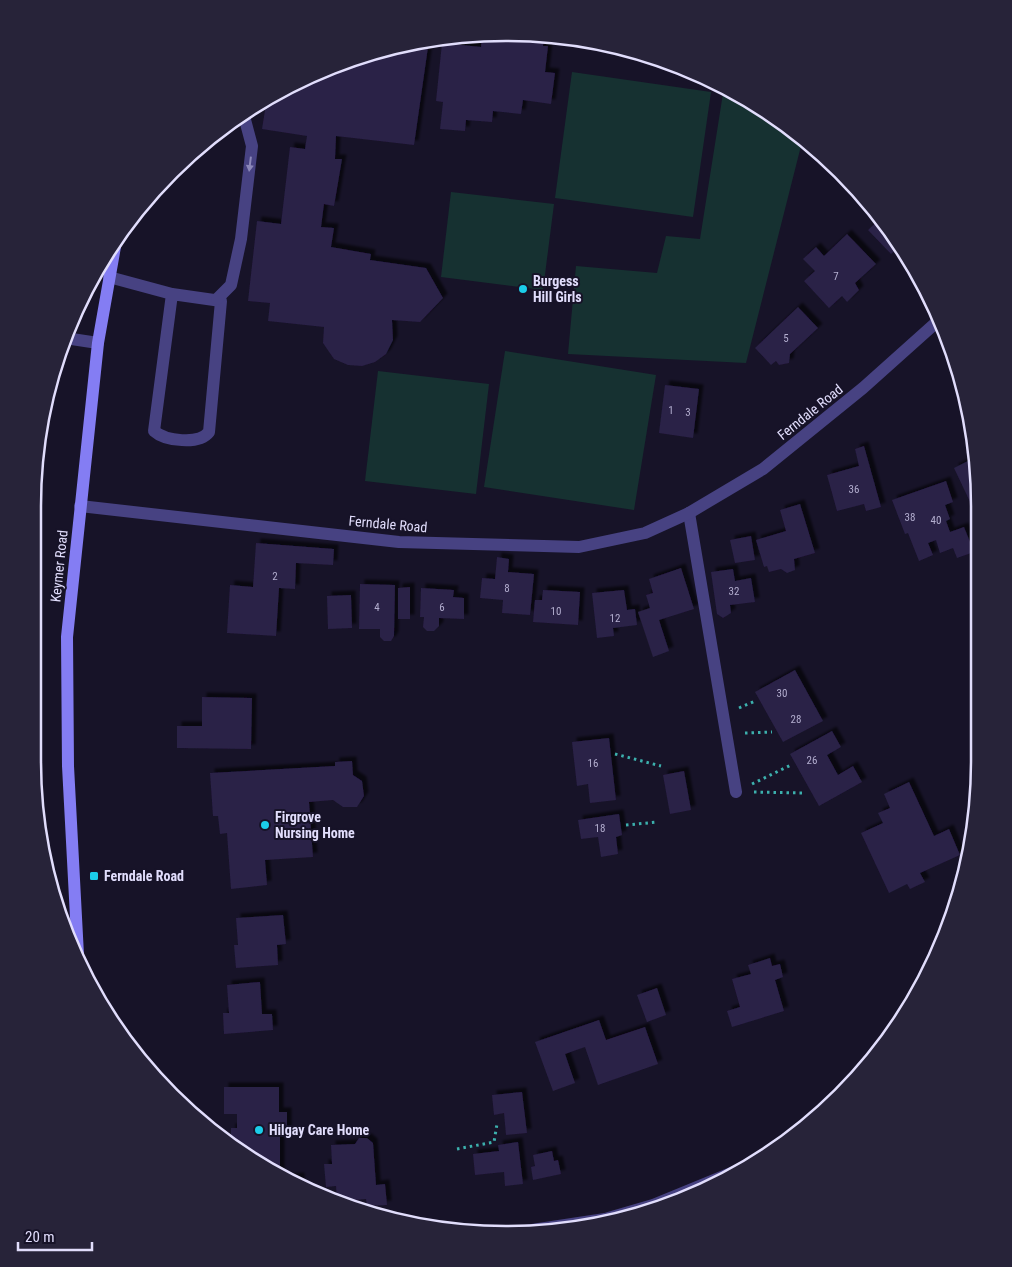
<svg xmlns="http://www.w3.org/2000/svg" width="1012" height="1267" viewBox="0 0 1012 1267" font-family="'Roboto Condensed',sans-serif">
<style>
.green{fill:#163131}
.building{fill:#2a2047;filter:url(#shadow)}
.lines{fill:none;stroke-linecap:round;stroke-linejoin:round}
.path{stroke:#3cb0ad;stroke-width:3;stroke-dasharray:2.5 4;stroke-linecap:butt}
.service{stroke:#474282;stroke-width:12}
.minor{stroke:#474282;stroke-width:12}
.secondary{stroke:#847df3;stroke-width:12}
.oneway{fill:#8c88b9}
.poi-dot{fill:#1bcde9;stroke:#171328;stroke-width:2}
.labels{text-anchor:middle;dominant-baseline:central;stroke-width:4;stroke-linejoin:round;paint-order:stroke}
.number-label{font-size:11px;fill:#b3aecf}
.poi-label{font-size:14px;font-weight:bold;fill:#e1ddfc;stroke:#171328;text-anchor:start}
.street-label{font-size:14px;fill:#e1ddfc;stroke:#171328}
.rim{fill:none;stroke:#e1ddfc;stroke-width:2.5}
</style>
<defs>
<filter id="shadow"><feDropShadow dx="4.5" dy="-4.5" stdDeviation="1" flood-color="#0009"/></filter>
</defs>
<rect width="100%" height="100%" fill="#171328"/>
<!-- green -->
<g class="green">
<path d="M572,72L711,92L693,217L555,198Z"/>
<path d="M724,87L794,131L803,138L746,363L568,354L576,266L657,273L666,236L700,239Z"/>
<path d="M451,192L554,204L543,290L441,277Z"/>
<path d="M505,351L656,375L634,510L484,487Z"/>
<path d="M378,371L489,384L476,494L365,481Z"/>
</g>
<!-- building -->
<g class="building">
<path d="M537,34L544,35L543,46H548L545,72L555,73L551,104L523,100L521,114L493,111L492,122L466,120L465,131L440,129L443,102L436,101L442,43L481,47L482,35Z"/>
<path d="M429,40L414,145L336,136L335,159H342L334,206L324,204L321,227L334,228L331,247L371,254L370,260L426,268L443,298L420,322L392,320L393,340L386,354L375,362L362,366L348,365L334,359L323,343L324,327L268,321L270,303L248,301L257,221L281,224L290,147L305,149L307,136L262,129L267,98L354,58Z"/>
<path d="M880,219L906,255L903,257L896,250L891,254L868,230Z"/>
<path d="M847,234L876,264L855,283L859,290L847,302L842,296L829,308L804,281L815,271L803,259L816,247L824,256Z"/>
<path d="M798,307L818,328L790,354L789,363L779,365L776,361L771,365L755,348Z"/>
<path d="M665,385L699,389L693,438L659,433Z"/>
<path d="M864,446L881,507L866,511L864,504L837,511L827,475L859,466L855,449Z"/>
<path d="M973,449L978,475L979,505L973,508L954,468L970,460L966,452Z"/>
<path d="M946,481L953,502L945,505L950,519L946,521L950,532L964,527L974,552L957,558L953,548L940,553L936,540L928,543L933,555L919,561L908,533L905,534L892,500Z"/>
<path d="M800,504L815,553L794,559L795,570L787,573L781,569L769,572L767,566L764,567L756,540L786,531L780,510Z"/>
<path d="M751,536L755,560L735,563L730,540Z"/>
<path d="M256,543L334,549L333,565L296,563L295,589L279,588L276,636L227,633L230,585L253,587Z"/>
<path d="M497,557L509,559L508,572L534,574L530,615L502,613L503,600L480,598L482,578L495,579Z"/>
<path d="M681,568L694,609L659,620L669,651L653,657L638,612L650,608L646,595L653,593L649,579Z"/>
<path d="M733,569L735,581L751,578L755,602L730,605L731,613L723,618L717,614L711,572Z"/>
<path d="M360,584L395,585L394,636L391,641H384L380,637V629H359Z"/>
<path d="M410,587V619H398V588Z"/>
<path d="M421,588L454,590L453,597L464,598V619L439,618V626L434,631H427L423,627L424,617H420Z"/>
<path d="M543,590L580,592L578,625L533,622L535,600H542Z"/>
<path d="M624,590L627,610L635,609L637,625L613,628L614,636L597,638L592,593Z"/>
<path d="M351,595L352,628L328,629L327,596Z"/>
<path d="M795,670L823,721L783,742L755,692Z"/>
<path d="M202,697L252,698L251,749L177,748V726H202Z"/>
<path d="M832,731L841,747L827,755L838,775L853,766L862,782L819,806L790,754Z"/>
<path d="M609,738L616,800L590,803L588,784L577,786L572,742Z"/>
<path d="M352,761L353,775L362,781L364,796L357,807H343L333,800L309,802L313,857L265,860L267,885L231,889L227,833L220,834L218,816H213L210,773L335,766V762Z"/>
<path d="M684,771L691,810L670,814L663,775Z"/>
<path d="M909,782L934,836L949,829L960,855L920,873L925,882L910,889L907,884L889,893L861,833L883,823L878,813L890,808L884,794Z"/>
<path d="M619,814L622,835L616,837L618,854L601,857L598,837L581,839L578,820Z"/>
<path d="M283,915L286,944L277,945L278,965L236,968L234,945H238L236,918Z"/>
<path d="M770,958L772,966L780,964L783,977L775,980L784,1011L732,1027L727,1011L740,1007L732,979L751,974L748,965Z"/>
<path d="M260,982L262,1014H272L273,1030L224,1034L223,1013H229L227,985Z"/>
<path d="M657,988L666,1015L647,1022L637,995Z"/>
<path d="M599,1020L606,1040L645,1027L658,1064L598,1085L585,1047L565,1054L575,1083L553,1091L535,1042Z"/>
<path d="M224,1087H279V1112H287V1132H280V1175L269,1171L231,1142V1128H237V1114H224Z"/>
<path d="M522,1092L527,1133L506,1135L504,1113L494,1115L492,1095Z"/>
<path d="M359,1138H367L373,1143L376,1185L385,1184L387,1205L367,1206L366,1199L342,1201L337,1199L336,1186L326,1187L324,1164H332L331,1145L355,1144Z"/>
<path d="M518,1142L523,1184L505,1186L504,1172L475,1175L473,1154L499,1151L498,1145Z"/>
<path d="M552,1151L554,1161L558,1160L561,1174L533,1180L531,1167L535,1166L533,1155Z"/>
<path d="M300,1177V1184L285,1178Z"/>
</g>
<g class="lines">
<!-- path -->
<g class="path">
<path d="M739,708L755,701"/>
<path d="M745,733L772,732"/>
<path d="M615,754L661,766"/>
<path d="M752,784L791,765"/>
<path d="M754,792L805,793"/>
<path d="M626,825L658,822"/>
<path d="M457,1149L494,1142L497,1124"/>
</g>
<!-- service -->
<g class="service">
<path d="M109,277L172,294L221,301L209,432C199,445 165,441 154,431L172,294"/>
<path d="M217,299L231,285L241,239L252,146L244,116"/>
<path d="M689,513L736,792"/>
</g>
<!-- minor -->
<g class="minor">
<path d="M65,338L98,343"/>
<path d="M80,506L399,542L579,547L645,533L689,513L763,469L863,388L939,320"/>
<path d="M505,1234L605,1219L653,1205L753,1164"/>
</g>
<!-- secondary -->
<path class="secondary" d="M78,955L68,766L67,637L98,343L116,241"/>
</g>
<!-- one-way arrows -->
<defs><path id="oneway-solid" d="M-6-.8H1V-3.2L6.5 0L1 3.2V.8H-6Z" transform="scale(1.25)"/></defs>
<use class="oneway" href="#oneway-solid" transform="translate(250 164) rotate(97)"/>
<!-- markers -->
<g class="poi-dot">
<circle cx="523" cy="289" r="5"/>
<circle cx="265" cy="825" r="5"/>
<rect x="89" y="871" width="10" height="10" rx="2.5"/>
<circle cx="259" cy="1130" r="5"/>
</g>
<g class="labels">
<!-- number labels -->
<g class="number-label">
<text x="836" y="276">7</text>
<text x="786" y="338">5</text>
<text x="671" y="410">1</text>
<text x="688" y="412">3</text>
<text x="854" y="489">36</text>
<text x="910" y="517">38</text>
<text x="936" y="520">40</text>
<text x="275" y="576">2</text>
<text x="507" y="588">8</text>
<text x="734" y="591">32</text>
<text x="377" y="607">4</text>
<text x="442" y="607">6</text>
<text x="556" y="611">10</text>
<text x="615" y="618">12</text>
<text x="782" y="693">30</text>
<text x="796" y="719">28</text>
<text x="812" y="760">26</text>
<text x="593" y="763">16</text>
<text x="600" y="828">18</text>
</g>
<!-- poi labels -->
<g class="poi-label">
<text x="533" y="281">Burgess<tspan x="533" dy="16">Hill Girls</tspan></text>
<text x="275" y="817">Firgrove<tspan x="275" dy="16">Nursing Home</tspan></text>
<text x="104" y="876">Ferndale Road</text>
<text x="269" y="1130">Hilgay Care Home</text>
</g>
<!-- street labels -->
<g class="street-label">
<text transform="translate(810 412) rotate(-39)">Ferndale Road</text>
<text transform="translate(388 524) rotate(5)">Ferndale Road</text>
<text transform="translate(59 566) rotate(-84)">Keymer Road</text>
</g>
</g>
<!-- crop -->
<path d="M0 0H1012V1267H0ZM506 41H506A465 465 0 0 1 971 506V761A465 465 0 0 1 506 1226H506A465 465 0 0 1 41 761V506A465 465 0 0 1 506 41Z" fill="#272339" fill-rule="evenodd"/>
<path class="rim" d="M506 41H506A465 465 0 0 1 971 506V761A465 465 0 0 1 506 1226H506A465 465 0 0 1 41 761V506A465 465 0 0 1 506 41Z"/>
<!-- scale -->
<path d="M18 1242v8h74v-8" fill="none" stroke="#e1ddfc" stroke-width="2.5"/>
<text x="25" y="1242" font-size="15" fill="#e1ddfc" stroke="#171328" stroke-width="4" paint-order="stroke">20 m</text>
</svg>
